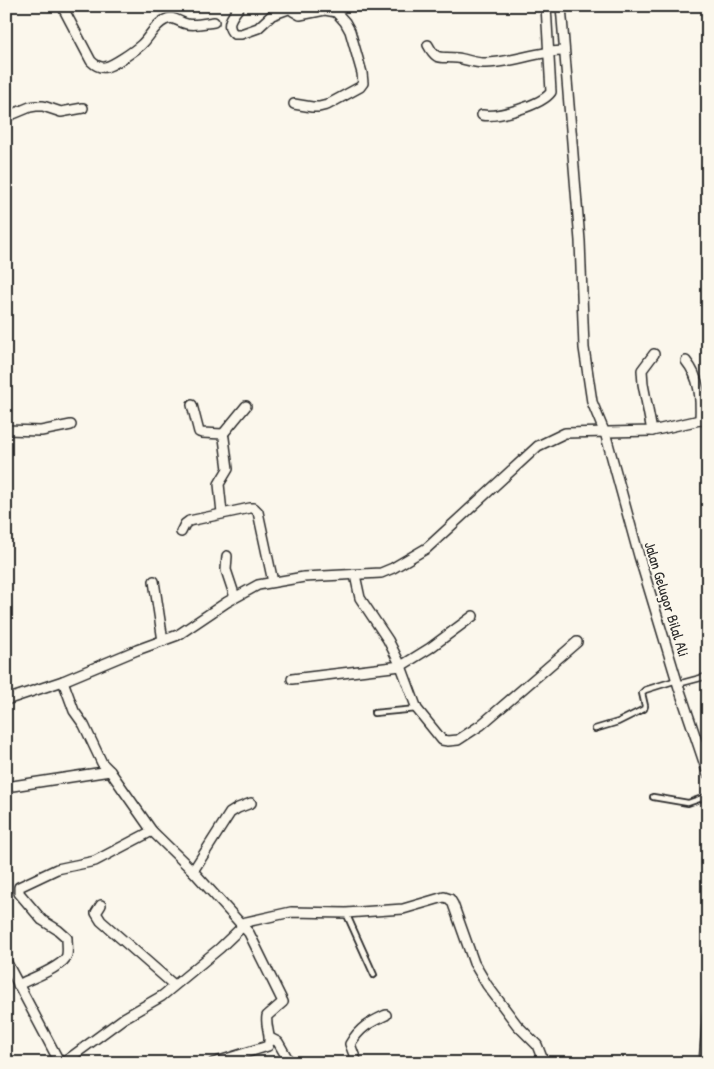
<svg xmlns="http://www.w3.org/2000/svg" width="714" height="1069" viewBox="0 0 714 1069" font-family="'Patrick Hand',sans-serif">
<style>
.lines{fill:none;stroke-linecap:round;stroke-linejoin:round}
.lane-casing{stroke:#2b2b2b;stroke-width:8}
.street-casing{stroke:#2b2b2b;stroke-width:12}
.lane{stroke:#fbf7ec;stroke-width:4.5}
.street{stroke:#fbf7ec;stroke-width:9}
.labels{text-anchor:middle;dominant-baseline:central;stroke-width:4;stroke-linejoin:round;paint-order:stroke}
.street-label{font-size:15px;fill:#2b2b2b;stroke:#fbf7ec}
</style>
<rect width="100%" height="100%" fill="#fbf7ec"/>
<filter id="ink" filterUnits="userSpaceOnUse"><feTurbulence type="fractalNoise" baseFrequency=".02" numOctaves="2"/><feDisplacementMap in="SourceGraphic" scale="10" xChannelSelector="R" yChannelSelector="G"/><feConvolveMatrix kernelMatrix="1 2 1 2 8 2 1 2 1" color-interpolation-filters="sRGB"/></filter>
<g filter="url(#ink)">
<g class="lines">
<!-- lane casing -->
<g class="lane-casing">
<g id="lane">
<path d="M678,684L708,676"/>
<path d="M374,713L417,709"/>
<path d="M595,729L618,722L644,709L645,706L642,693L645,690L677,680"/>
<path d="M653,797L688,803L708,796"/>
<path d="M346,913L374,975"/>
</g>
</g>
<!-- street casing -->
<g class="street-casing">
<g id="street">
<path d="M62,6L91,61C95,65 99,68 105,67C113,66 134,51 141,45C150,37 154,25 165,20C174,15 179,23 187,24C195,26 205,23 214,22"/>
<path d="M240,6C233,15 224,25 234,34H241L258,28L272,15L291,8"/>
<path d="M290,6L293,11L300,15L325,10L336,12L345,22L350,31L362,73L363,83L360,87L327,105L319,107H312L294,104"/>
<path d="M561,6L580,241L584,348L592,402L606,436L639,556L679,688L708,774"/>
<path d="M428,45C437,62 440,56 457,58C466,59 474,63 483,63C509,64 537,51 564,51"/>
<path d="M482,115C497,118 542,105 551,92L546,6"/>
<path d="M6,117L30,107L36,106H43L61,112L83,108"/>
<path d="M686,361C700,378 701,398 700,420"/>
<path d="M192,405L199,432L202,433L223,434L224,438L228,469L219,484L222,513"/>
<path d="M6,430L41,431L71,425"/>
<path d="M652,431L643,384L642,370L654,354"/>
<path d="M223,434L246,406"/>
<path d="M181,532L185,524L189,521L250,508H254L258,512L273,582"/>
<path d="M227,556L226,570L235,597"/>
<path d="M355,575L360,598L388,640L401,666L417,709L442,740L448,741L458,740L481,725L577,642"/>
<path d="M154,581L163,641"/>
<path d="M292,679L401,666L430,648L473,616"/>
<path d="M63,681L74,711L84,725L102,763L110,771L152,831L193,871"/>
<path d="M6,700L63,681L137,650L178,635L227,602L258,585L304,577L381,573L393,568L427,548L538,446L565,433L652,431L700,420L708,421"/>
<path d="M6,787L110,771"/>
<path d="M101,905L96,913L101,921L174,985"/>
<path d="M242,923L291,912L346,913L403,909L444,897L450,899L453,904L474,963L487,985L517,1025L537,1045L544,1063"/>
<path d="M6,961L60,1063"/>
<path d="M18,985C29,979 64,967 67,955C68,950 67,944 67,938L58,930L42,920L19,893V887L57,869L95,861L152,831"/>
<path d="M270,1038L278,1042L290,1063"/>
<path d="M63,1063L124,1018L162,996L220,948L244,925"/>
<path d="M213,1063L268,1046C272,1036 265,1027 267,1016L283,1002L249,933L193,871L230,813L238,808L251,803"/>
<path d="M357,1063L350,1044C360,1027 369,1023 386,1015"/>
<path d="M704,1063L708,1012"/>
</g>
</g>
<!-- lane -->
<use href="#lane" class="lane"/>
<!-- street -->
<use href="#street" class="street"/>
</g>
</g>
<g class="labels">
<!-- street labels -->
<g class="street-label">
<text transform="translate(667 599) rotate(73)">Jalan Gelugor Bilal Ali</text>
</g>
</g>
<!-- margin -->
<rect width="714" height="1069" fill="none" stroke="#fbf7ec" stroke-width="25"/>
<rect x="12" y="12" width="689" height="1044" fill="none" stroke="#2b2b2b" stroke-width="2" filter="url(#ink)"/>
</svg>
